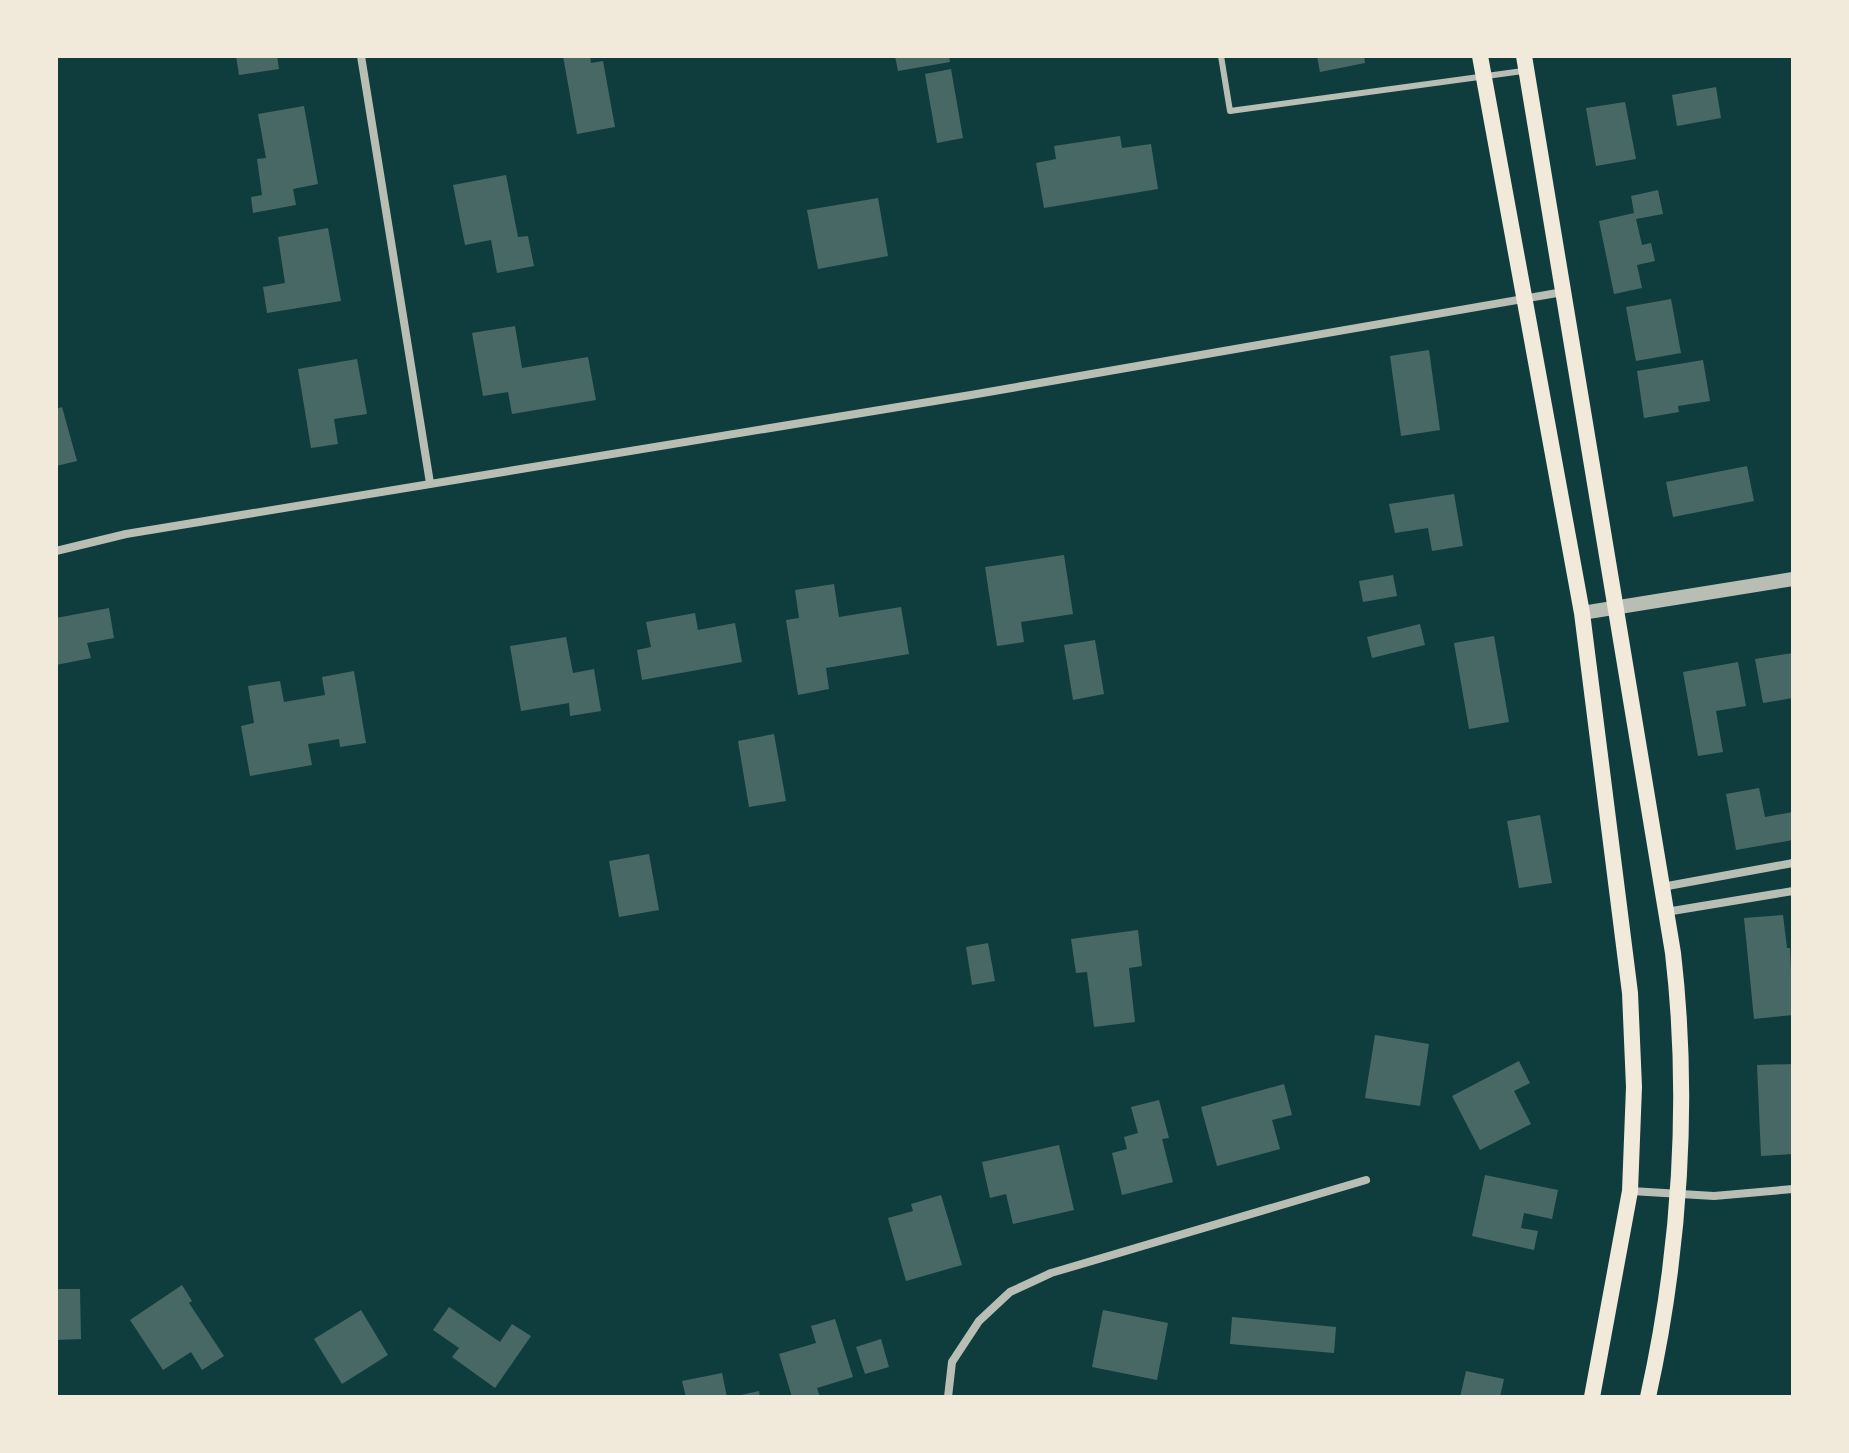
<svg xmlns="http://www.w3.org/2000/svg" width="1849" height="1453" viewBox="0 0 1849 1453" font-family="'Public Sans',sans-serif">
<style>
.building{fill:#486865}
.lines{fill:none;stroke-linecap:round;stroke-linejoin:round}
.service{stroke:#b8beb3;stroke-width:6}
.minor{stroke:#b8beb3;stroke-width:8}
.tertiary{stroke:#b8beb3;stroke-width:14}
.secondary{stroke:#f1e9da;stroke-width:16}
</style>
<rect width="100%" height="100%" fill="#0f3d3e"/>
<!-- building -->
<g class="building">
<path d="M236,56H277L279,69L239,75Z"/>
<path d="M563,56H590L591,63L603,61L615,127L577,134Z"/>
<path d="M895,56H949L950,62L898,71Z"/>
<path d="M1317,56H1364L1365,63L1320,72Z"/>
<path d="M951,69L963,138L937,143L925,74Z"/>
<path d="M1716,87L1721,118L1677,126L1672,95Z"/>
<path d="M1625,102L1636,159L1596,166L1586,108Z"/>
<path d="M304,106L318,184L293,189L296,205L253,213L251,197L262,195L257,159L266,158L258,114Z"/>
<path d="M1120,136L1122,148L1151,144L1158,189L1044,208L1036,163L1056,159L1054,146Z"/>
<path d="M506,175L518,237L528,236L534,266L497,273L491,240L465,245L453,185Z"/>
<path d="M1658,190L1663,214L1636,219L1642,245L1651,243L1655,261L1637,265L1642,288L1614,294L1599,221L1634,213L1631,196Z"/>
<path d="M878,198L888,256L818,269L807,210Z"/>
<path d="M328,228L341,301L267,313L263,287L285,283L278,237Z"/>
<path d="M1671,299L1681,353L1636,361L1626,307Z"/>
<path d="M515,326L522,368L588,357L596,400L512,414L508,392L483,396L472,333Z"/>
<path d="M1429,350L1440,430L1401,436L1390,356Z"/>
<path d="M357,359L367,414L334,419L338,444L311,448L298,369Z"/>
<path d="M1703,360L1710,401L1678,406L1679,412L1644,418L1637,371Z"/>
<path d="M62,407L77,461L56,466V409Z"/>
<path d="M1747,466L1754,501L1673,517L1666,482Z"/>
<path d="M1454,494L1463,546L1432,551L1428,528L1395,533L1389,504Z"/>
<path d="M1064,555L1073,614L1021,622L1024,642L997,646L985,567Z"/>
<path d="M1393,575L1397,596L1363,602L1359,581Z"/>
<path d="M834,584L839,617L901,607L909,654L826,668L829,689L798,695L786,620L799,618L795,590Z"/>
<path d="M109,608L114,638L87,643L91,658L56,665V618Z"/>
<path d="M695,613L698,630L735,623L742,662L642,680L637,650L651,647L646,622Z"/>
<path d="M1420,624L1425,645L1372,658L1367,637Z"/>
<path d="M1494,636L1509,722L1469,729L1454,643Z"/>
<path d="M566,637L573,673L594,669L601,711L570,716L569,703L521,711L510,646Z"/>
<path d="M1095,640L1104,694L1073,700L1064,645Z"/>
<path d="M1793,653V698L1763,703L1755,659Z"/>
<path d="M1738,662L1746,706L1716,711L1723,752L1698,756L1683,672Z"/>
<path d="M354,671L366,743L340,747L339,739L308,744L312,765L250,776L241,726L254,723L248,686L280,681L284,702L325,695L322,677Z"/>
<path d="M774,734L786,801L749,807L738,741Z"/>
<path d="M1759,788L1765,817L1793,812V840L1736,850L1726,794Z"/>
<path d="M1540,815L1552,883L1519,888L1507,821Z"/>
<path d="M649,854L659,910L619,917L609,861Z"/>
<path d="M1783,915L1787,948H1790L1793,1015L1754,1019L1744,918Z"/>
<path d="M1138,930L1142,966L1129,968L1135,1022L1094,1027L1087,972L1076,973L1071,939Z"/>
<path d="M988,943L995,981L972,985L966,947Z"/>
<path d="M1375,1035L1429,1044L1420,1106L1365,1098Z"/>
<path d="M1519,1061L1530,1083L1514,1091L1531,1124L1480,1150L1452,1096Z"/>
<path d="M1793,1064V1154L1761,1156L1757,1065Z"/>
<path d="M1284,1084L1292,1115L1272,1120L1280,1149L1217,1166L1201,1107Z"/>
<path d="M1159,1100L1169,1138L1162,1139L1173,1182L1122,1195L1112,1153L1127,1149L1124,1137L1138,1133L1131,1107Z"/>
<path d="M1059,1145L1074,1210L1013,1224L1006,1194L990,1198L982,1162Z"/>
<path d="M1485,1175L1558,1190L1552,1219L1524,1213L1521,1228L1538,1231L1534,1250L1472,1236Z"/>
<path d="M941,1195L962,1265L906,1281L888,1218L913,1211L911,1204Z"/>
<path d="M182,1285L192,1301L189,1303L224,1356L202,1370L191,1352L163,1370L130,1320Z"/>
<path d="M56,1289H80L81,1339L56,1340Z"/>
<path d="M449,1307L500,1342L512,1324L531,1336L495,1388L452,1357L459,1348L433,1330Z"/>
<path d="M361,1310L388,1355L342,1384L314,1339Z"/>
<path d="M1103,1310L1168,1323L1157,1380L1092,1367Z"/>
<path d="M1232,1317L1336,1327L1334,1353L1230,1344Z"/>
<path d="M835,1319L853,1377L817,1388L820,1397H792L779,1354L816,1343L811,1326Z"/>
<path d="M881,1339L889,1367L865,1374L856,1347Z"/>
<path d="M1466,1371L1504,1379L1500,1397H1460Z"/>
<path d="M722,1373L727,1397H686L682,1381Z"/>
<path d="M759,1391L760,1397H737V1396Z"/>
</g>
<g class="lines">
<!-- service -->
<path class="service" d="M1221,56L1230,111L1523,71"/>
<!-- minor -->
<g class="minor">
<path d="M361,56L430,483"/>
<path d="M56,551L126,534L971,395L1563,292"/>
<path d="M1662,887L1793,863"/>
<path d="M1666,912L1793,891"/>
<path d="M1631,1191L1714,1196L1793,1189"/>
<path d="M948,1397L952,1362L979,1321L1010,1292L1051,1273L1366,1180"/>
</g>
<!-- tertiary -->
<path class="tertiary" d="M1582,613L1793,579"/>
<!-- secondary -->
<g class="secondary">
<path d="M1480,56L1582,613L1630,993L1634,1087L1630,1191L1592,1397"/>
<path d="M1524,56L1673,953C1690,1099 1680,1253 1648,1397"/>
</g>
</g>
<!-- border -->
<rect width="1849" height="1453" fill="none" stroke="#f1e9da" stroke-width="116"/>
</svg>
